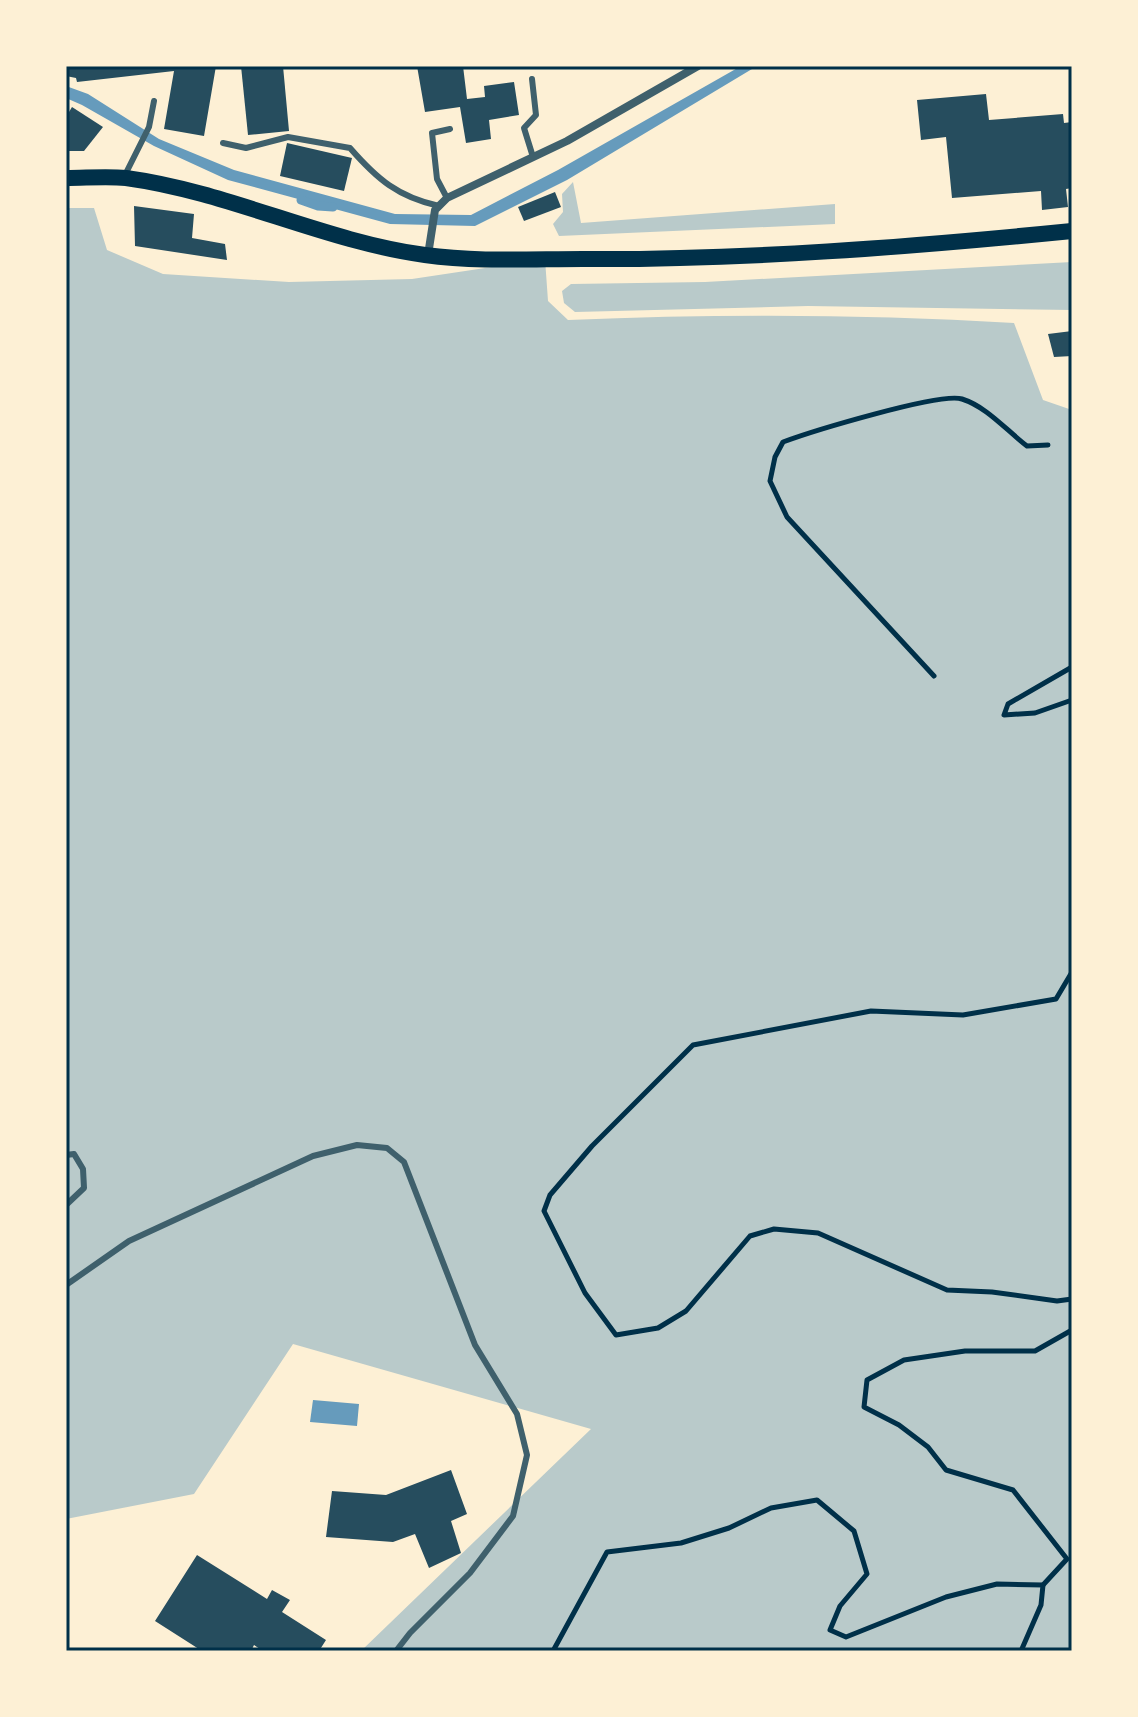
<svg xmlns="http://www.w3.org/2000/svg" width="1138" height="1717" viewBox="0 0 1138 1717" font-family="'PT Sans Narrow',sans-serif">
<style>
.green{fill:#b9caca}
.water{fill:#669bbc}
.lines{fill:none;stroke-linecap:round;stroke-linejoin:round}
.stream{stroke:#669bbc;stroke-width:9}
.building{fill:#264d5e}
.path{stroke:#003049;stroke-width:5}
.service{stroke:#3f606c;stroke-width:6}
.minor{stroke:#3f606c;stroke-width:8}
.secondary{stroke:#003049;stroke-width:16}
.neatline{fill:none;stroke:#003049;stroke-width:3}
</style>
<rect width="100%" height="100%" fill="#fdf0d5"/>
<!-- green -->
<g class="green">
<path d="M573,182L581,223L835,204V224L559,236L553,224L563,212L562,194Z"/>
<path d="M66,208H94L107,250L163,274L289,282L412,279L545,259L548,301L568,320C717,314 865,314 1014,323L1043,400L1072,410V1651H361L591,1429L293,1344L194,1494L66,1519Z"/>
<path d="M1072,262V310L808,306L575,312L564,303L562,291L571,284L705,282Z"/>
</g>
<!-- water -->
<g class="water">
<path d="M741,66H757L567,180L475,226L390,224L228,180L154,146L82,105L66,98V86L88,94L159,139L234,170L395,214L471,215L558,170Z"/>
<path d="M313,1400L359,1404L357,1426L310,1422Z"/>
</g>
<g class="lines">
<!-- stream -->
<path class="stream" d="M301,200L318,206L333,207"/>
</g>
<!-- building -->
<g class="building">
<path d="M66,66H216L204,136L164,129L174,71L77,82L76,78L66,76Z"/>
<path d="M241,66H283L289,131L248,135Z"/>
<path d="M417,66H463L467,99L485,97L484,86L514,82L519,115L489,120L491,139L466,143L460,107L425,112Z"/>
<path d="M986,94L989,120L1063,114L1064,123L1072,122V188L1066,189L1068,207L1042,210L1041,191L952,198L946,137L921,140L917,100Z"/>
<path d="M72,107L103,127L84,151H66V117Z"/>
<path d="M287,143L352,158L344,191L280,176Z"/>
<path d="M555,192L561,207L524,221L518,207Z"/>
<path d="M134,206L194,214L192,238L225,244L227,260L135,246Z"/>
<path d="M1072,331V356L1054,357L1048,334Z"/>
<path d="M451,1470L467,1514L451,1521L461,1553L429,1568L415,1534L393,1542L326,1537L332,1491L386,1495Z"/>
<path d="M197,1555L267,1599L272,1590L290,1600L282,1612L326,1640L319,1651H263L254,1645L251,1651H202L155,1621Z"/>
</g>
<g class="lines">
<!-- path -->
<g class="path">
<path d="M1072,667L1008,704L1004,715L1035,713L1072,700"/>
<path d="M934,676L787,517L770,481L775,457L783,442C810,432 940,392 962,399C987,407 1006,430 1027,446L1048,445"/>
<path d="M1072,972L1056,999L963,1015L871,1011L693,1045L592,1146L550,1195L544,1211L585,1293L616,1335L658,1328L686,1311L750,1236L774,1229L818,1233L947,1290L992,1292L1057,1301L1072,1299"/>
<path d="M1043,1585L1067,1559L1013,1490L946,1470L928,1447L899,1425L864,1407L867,1380L904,1360L965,1351H1035L1072,1330"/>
<path d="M553,1651L607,1552L681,1543L729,1528L771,1508L817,1500L854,1531L867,1574L840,1606L830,1630L846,1637L946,1597L997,1584L1043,1585L1041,1605L1021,1651"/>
</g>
<!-- service -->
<g class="service">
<path d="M532,79L536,115L524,128L533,157"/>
<path d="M223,143L246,148L288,137L350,148C377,179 398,197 439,206"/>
<path d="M125,175L149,127L154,101"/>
<path d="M447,198L437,179L432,133L450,129"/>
<path d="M66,1155L74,1154L83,1169L84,1188L66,1205"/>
<path d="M66,1285L129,1241L313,1156L357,1145L387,1148L404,1162L475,1345L517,1414L527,1455L513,1516L470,1573L410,1633L396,1651"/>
</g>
<!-- minor -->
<path class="minor" d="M428,255L435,210L447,198L567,141L698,66"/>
<!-- secondary -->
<path class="secondary" d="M66,178C86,178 107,176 126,178C229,192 323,241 425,255C476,262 531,259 583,259C745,260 910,247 1072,231"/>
</g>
<!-- border -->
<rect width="1138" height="1717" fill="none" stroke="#fdf0d5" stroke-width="136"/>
<rect x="68" y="68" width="1002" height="1581" class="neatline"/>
</svg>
